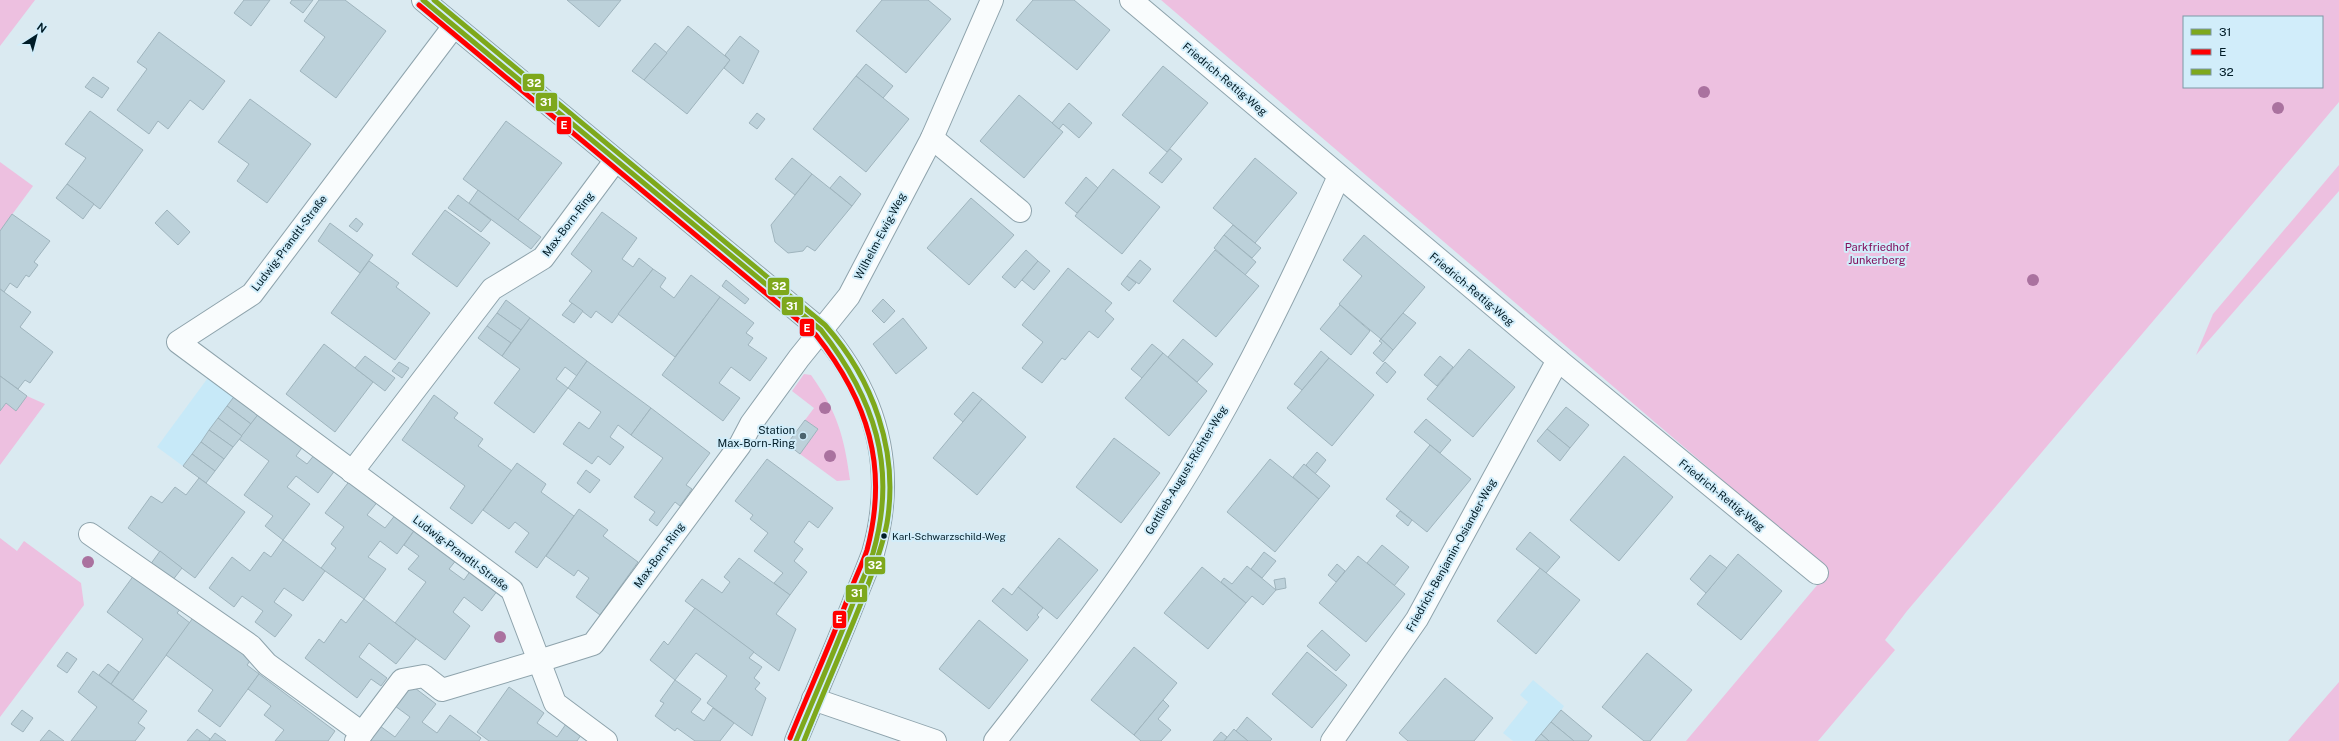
<svg xmlns="http://www.w3.org/2000/svg" width="2339" height="741" viewBox="0 0 2339 741" font-family="'Public Sans',sans-serif">
<style>
.built{fill:#c7e9f8}
.green{fill:#edc0e0;fill-rule:evenodd}
.building{fill:#bcd1da;stroke:#9fb4bd}
.lines{fill:none;stroke-linecap:round;stroke-linejoin:round}
.minor-casing{stroke:#8ea3ac;stroke-width:24}
.minor{stroke:#f9fcfd;stroke-width:22}
.bus-1-casing{stroke:#d1edfa;stroke-width:8}
.bus-2-casing{stroke:#d1edfa;stroke-width:8}
.bus-3-casing{stroke:#d1edfa;stroke-width:8}
.bus-1{stroke:#7ea81c;stroke-width:5}
.bus-2{stroke:#f00;stroke-width:5}
.bus-3{stroke:#7ea81c;stroke-width:5}
.tree{fill:#aa729f}
.poi-dot{fill:#4c646e;stroke:#d1edfa;stroke-width:1.5}
.bus-dot{fill:#001c27;stroke:#d1edfa;stroke-width:1.5}
.labels{text-anchor:middle;dominant-baseline:central;stroke-width:4;stroke-linejoin:round;paint-order:stroke}
.bus-label{font-size:10px;fill:#001c27;stroke:#d1edfa;text-anchor:start}
.street-label{font-size:11px;fill:#001c27;stroke:#d1edfa}
.park-label{font-size:11px;fill:#820f5c;stroke:#d1edfa}
.poi-label{font-size:11px;fill:#001c27;stroke:#d1edfa;text-anchor:end}
.line-badge{stroke:#d1edfa;stroke-width:1.5}
.badge-label{font-size:11px;text-anchor:middle;font-weight:bold;fill:#fff}
</style>
<rect width="100%" height="100%" fill="#daeaf1"/>
<!-- built -->
<g class="built">
<path d="M210,375L260,412L206,483L157,447Z"/>
<path d="M1533,680L1564,706L1561,711L1592,736L1588,741H1513L1503,733L1528,702L1520,695Z"/>
</g>
<!-- green -->
<g class="green">
<path d="M0,0H35L0,46Z"/>
<path d="M1161,0H2339V102L1907,611L1885,640L1895,650L1818,741H1686L1829,571ZM2184,17H2322V87H2184Z"/>
<path d="M0,162L33,186L0,231Z"/>
<path d="M2339,165V191L2196,355L2213,314Z"/>
<path d="M804,374L811,375C837,412 844,435 850,480L837,481L800,454L818,429L805,420L814,408L792,391Z"/>
<path d="M0,376L27,396L45,404L0,465Z"/>
<path d="M0,538L17,551L24,541L81,583L84,605L0,717Z"/>
<path d="M2339,682V741H2288Z"/>
</g>
<!-- building -->
<g class="building">
<path d="M244,0H270L251,26L234,13Z"/>
<path d="M292,0H313L303,13L290,3Z"/>
<path d="M319,0H345L386,31L336,98L300,71L325,37L304,21Z"/>
<path d="M567,0H621L599,27Z"/>
<path d="M882,0H928L951,19L906,73L856,31Z"/>
<path d="M1033,0H1074L1110,30L1077,70L1016,20Z"/>
<path d="M688,26L730,60L687,114L644,80Z"/>
<path d="M159,32L225,81L203,110L190,100L168,129L158,121L149,134L117,110L147,69L137,62Z"/>
<path d="M740,36L759,51L743,84L724,68L730,60L725,55Z"/>
<path d="M655,43L667,53L644,80L632,71Z"/>
<path d="M866,64L893,86L883,98L856,76Z"/>
<path d="M1163,66L1208,103L1167,152L1122,115Z"/>
<path d="M856,76L909,119L866,172L813,129Z"/>
<path d="M93,77L109,88L102,98L85,87Z"/>
<path d="M1019,95L1063,132L1024,178L980,141Z"/>
<path d="M250,99L311,144L267,203L237,181L249,164L218,142Z"/>
<path d="M1069,103L1092,123L1079,138L1063,124L1059,129L1052,123Z"/>
<path d="M90,111L143,150L100,209L67,184L86,158L65,144Z"/>
<path d="M757,113L765,119L757,129L749,123Z"/>
<path d="M506,121L562,163L518,220L463,179Z"/>
<path d="M1170,149L1182,159L1162,183L1149,173Z"/>
<path d="M792,158L812,174L795,195L775,179Z"/>
<path d="M1255,158L1297,193L1255,243L1213,208Z"/>
<path d="M1113,169L1160,207L1122,254L1075,216Z"/>
<path d="M812,174L852,206L815,251L807,246L803,251L788,253L775,242L771,225Z"/>
<path d="M840,176L861,194L852,206L830,188Z"/>
<path d="M1086,177L1098,188L1077,213L1065,203Z"/>
<path d="M67,184L94,204L83,219L56,198Z"/>
<path d="M478,190L541,237L531,249L469,203Z"/>
<path d="M458,195L491,220L481,232L448,208Z"/>
<path d="M971,198L1014,235L969,285L927,248Z"/>
<path d="M167,210L190,232L178,245L155,223Z"/>
<path d="M445,210L490,243L457,287L412,254Z"/>
<path d="M602,212L637,238L622,259L633,267L639,258L653,269L612,323L596,311L591,318L569,301L592,271L571,254Z"/>
<path d="M12,214L50,241L34,262L38,265L29,277L26,275L17,288L10,283L4,292L0,289V231Z"/>
<path d="M356,218L363,224L357,232L349,226Z"/>
<path d="M330,223L373,255L360,273L318,241Z"/>
<path d="M1233,225L1261,248L1252,258L1224,235Z"/>
<path d="M1224,235L1256,262L1245,275L1214,248Z"/>
<path d="M1364,235L1425,287L1381,339L1339,304L1362,276L1343,260Z"/>
<path d="M1026,250L1038,261L1015,288L1002,277Z"/>
<path d="M1215,250L1259,286L1216,337L1173,301Z"/>
<path d="M1140,260L1151,269L1139,284L1127,276Z"/>
<path d="M369,261L399,283L396,287L430,313L395,360L331,313Z"/>
<path d="M1038,261L1050,271L1034,290L1022,280Z"/>
<path d="M1068,268L1112,303L1105,311L1114,319L1098,338L1089,331L1065,360L1062,358L1042,383L1022,368L1043,342L1022,325Z"/>
<path d="M653,269L666,278L660,287L674,298L691,275L720,297L675,357L618,314Z"/>
<path d="M1127,276L1136,283L1129,291L1121,284Z"/>
<path d="M726,280L749,299L745,304L722,286Z"/>
<path d="M0,289L31,312L20,327L53,352L30,383L25,380L18,389L0,376Z"/>
<path d="M720,297L754,323L746,333L753,338L748,345L767,358L750,381L731,367L719,383L740,398L723,421L662,375Z"/>
<path d="M883,299L895,311L884,323L872,311Z"/>
<path d="M506,300L530,318L521,330L497,313Z"/>
<path d="M572,303L583,311L574,323L562,315Z"/>
<path d="M1340,305L1370,331L1351,355L1320,329Z"/>
<path d="M497,313L521,330L511,343L487,326Z"/>
<path d="M1403,313L1416,323L1393,350L1381,339Z"/>
<path d="M530,318L587,361L577,376L565,367L556,379L568,388L534,433L494,403L520,369L502,356Z"/>
<path d="M903,318L927,348L896,374L873,344Z"/>
<path d="M487,326L511,343L502,356L478,338Z"/>
<path d="M1183,339L1213,364L1197,382L1168,357Z"/>
<path d="M1381,339L1393,350L1383,362L1373,353L1382,343L1379,341Z"/>
<path d="M324,344L373,382L335,432L286,394Z"/>
<path d="M1152,344L1163,353L1142,378L1131,369Z"/>
<path d="M1469,349L1515,387L1473,437L1427,399Z"/>
<path d="M1321,351L1329,358L1302,390L1294,384Z"/>
<path d="M1163,353L1207,391L1169,436L1125,398Z"/>
<path d="M365,356L395,378L385,391L355,368Z"/>
<path d="M1440,356L1453,367L1437,386L1424,375Z"/>
<path d="M1329,358L1374,395L1332,446L1287,408Z"/>
<path d="M587,361L651,408L631,435L618,425L610,437L624,447L610,465L598,456L592,464L563,444L579,422L589,429L601,412L568,388Z"/>
<path d="M399,362L409,368L402,378L392,371Z"/>
<path d="M1385,362L1396,372L1387,383L1376,373Z"/>
<path d="M0,376L27,396L16,411L6,403L0,411Z"/>
<path d="M973,392L982,399L963,422L954,414Z"/>
<path d="M236,394L260,412L251,424L227,406Z"/>
<path d="M434,395L458,413L454,418L483,439L478,446L512,471L472,524L450,508L465,486L402,440Z"/>
<path d="M982,399L1026,437L977,495L933,458Z"/>
<path d="M227,406L251,424L242,436L218,418Z"/>
<path d="M1566,407L1589,425L1570,448L1547,429Z"/>
<path d="M651,408L710,453L686,485L692,489L680,506L675,502L657,526L649,520L655,512L634,497L663,458L631,435Z"/>
<path d="M260,412L304,445L296,456L307,464L315,454L336,469L318,493L296,476L287,487L310,504L283,540L265,526L273,516L244,495L269,461L239,439Z"/>
<path d="M218,418L242,436L233,447L209,430Z"/>
<path d="M1426,419L1451,440L1440,453L1414,432Z"/>
<path d="M805,420L818,429L800,454L787,444Z"/>
<path d="M1547,429L1570,448L1560,461L1537,441Z"/>
<path d="M209,430L233,447L224,459L201,442Z"/>
<path d="M1114,438L1160,473L1121,523L1076,487Z"/>
<path d="M201,442L224,459L215,471L192,454Z"/>
<path d="M1430,445L1471,479L1427,532L1386,499Z"/>
<path d="M1317,452L1326,460L1315,474L1306,465Z"/>
<path d="M192,454L215,471L206,483L183,466Z"/>
<path d="M1624,456L1673,497L1619,561L1570,520Z"/>
<path d="M767,459L833,508L818,528L809,521L794,542L803,549L794,561L807,572L790,595L774,583L783,573L754,551L768,533L750,519L753,515L735,501Z"/>
<path d="M1270,459L1319,499L1275,552L1227,512Z"/>
<path d="M517,463L546,484L541,492L574,516L537,568L515,552L529,533L515,522L509,529L483,510Z"/>
<path d="M1304,464L1330,486L1319,499L1293,477Z"/>
<path d="M586,470L600,480L590,493L577,483Z"/>
<path d="M199,478L245,512L195,578L128,528L151,496L162,503L175,487L186,495Z"/>
<path d="M351,479L379,500L367,515L385,528L396,514L416,528L397,554L380,541L368,557L386,569L364,599L321,568L336,548L331,544L344,527L325,513Z"/>
<path d="M579,509L608,530L603,536L638,562L600,615L576,597L589,578L578,570L574,576L546,556Z"/>
<path d="M1400,511L1412,520L1408,526L1396,516Z"/>
<path d="M416,528L457,559L449,569L464,580L471,570L498,590L482,611L464,597L453,612L470,626L445,660L395,623L426,582L408,569L419,556L404,545Z"/>
<path d="M1530,532L1560,557L1546,573L1516,549Z"/>
<path d="M1059,538L1098,570L1057,619L1018,587Z"/>
<path d="M283,540L325,571L303,601L284,588L274,602L292,615L275,637L255,622L263,611L242,596L234,607L209,588L232,557L250,571L264,552L271,557Z"/>
<path d="M1382,545L1409,567L1394,586L1367,563Z"/>
<path d="M160,551L182,568L172,581L150,565Z"/>
<path d="M1264,552L1276,561L1262,578L1251,569Z"/>
<path d="M1738,554L1782,591L1741,640L1697,604Z"/>
<path d="M1710,555L1727,568L1706,593L1690,579Z"/>
<path d="M1358,556L1405,594L1366,642L1319,603Z"/>
<path d="M739,558L790,595L776,614L796,629L779,671L685,601L702,579L722,593L730,582L724,577Z"/>
<path d="M1337,564L1345,571L1336,582L1328,575Z"/>
<path d="M1247,566L1276,590L1263,605L1252,596L1246,603L1221,582L1224,578L1232,584Z"/>
<path d="M1202,567L1246,603L1208,649L1164,613Z"/>
<path d="M1540,568L1580,600L1536,654L1497,621Z"/>
<path d="M137,571L183,606L177,613L190,623L133,700L111,684L143,639L107,612Z"/>
<path d="M1285,578L1286,588L1276,590L1274,580Z"/>
<path d="M1018,587L1043,608L1037,615L1039,617L1027,631L992,601L1003,588L1012,595Z"/>
<path d="M364,599L416,639L396,664L369,643L359,657L387,678L381,686L371,679L357,698L305,658L319,639L324,643L341,619L346,623Z"/>
<path d="M695,608L754,652L749,658L762,667L754,678L760,683L755,689L766,698L752,736L707,703L727,676L696,653L675,680L650,660L664,641L668,645Z"/>
<path d="M195,615L252,658L247,665L259,674L220,727L198,711L213,690L166,655Z"/>
<path d="M979,620L1028,660L989,709L939,669Z"/>
<path d="M1322,630L1350,655L1336,671L1307,646Z"/>
<path d="M1134,647L1177,683L1134,735L1091,700Z"/>
<path d="M67,652L77,659L67,673L57,666Z"/>
<path d="M1307,652L1347,685L1312,728L1272,694Z"/>
<path d="M1647,653L1692,690L1650,741H1644L1602,707Z"/>
<path d="M108,664L119,672L111,684L99,675Z"/>
<path d="M93,671L147,711L138,723L145,728L135,741H71L97,707L78,692Z"/>
<path d="M259,674L335,731L328,741H275L284,730L264,715L271,706L248,689Z"/>
<path d="M1445,678L1493,718L1474,741H1408L1399,733Z"/>
<path d="M675,680L701,699L691,712L704,721L713,708L734,723L720,741H695L677,728L675,731L655,716L664,703L660,701Z"/>
<path d="M411,685L436,704L422,722L437,733L450,715L481,738L479,741H370L380,726L395,737L410,717L395,706Z"/>
<path d="M509,687L544,713L537,723L557,737L566,724L581,735L577,741H489L477,732Z"/>
<path d="M1163,700L1169,706L1158,719L1171,730L1161,741H1141L1134,735Z"/>
<path d="M22,710L33,718L23,732L11,724Z"/>
<path d="M1561,710L1592,736L1588,741H1574L1551,722Z"/>
<path d="M1247,717L1272,739L1270,741H1248L1236,731Z"/>
<path d="M1551,722L1574,741H1549L1541,734Z"/>
<path d="M197,729L210,739L209,741H187Z"/>
<path d="M1234,729L1236,731L1248,741H1224Z"/>
<path d="M49,730L64,741H40Z"/>
<path d="M1221,732L1227,737L1224,741H1213Z"/>
<path d="M215,733L226,741H209Z"/>
<path d="M1541,734L1549,741H1535Z"/>
</g>
<g class="lines">
<!-- minor casing -->
<g class="minor-casing">
<g id="minor">
<path d="M423,0L821,330C877,395 897,469 873,553C867,570 859,587 853,604C835,650 815,695 796,741"/>
<path d="M1131,0L1558,360L1817,573"/>
<path d="M932,138L1020,211"/>
<path d="M352,472L492,289L543,258L615,161"/>
<path d="M90,534L251,646L267,664L362,733"/>
<path d="M813,699L935,741"/>
<path d="M356,741L402,680L424,676L442,690L539,661L512,590L178,342L252,294L454,26"/>
<path d="M606,741L555,703L539,661L593,644L740,445L751,424L799,358L849,296L932,138L992,0"/>
<path d="M995,741C1053,667 1110,594 1161,515C1230,410 1288,291 1339,176"/>
<path d="M1332,741L1417,619L1558,360"/>
</g>
</g>
<!-- minor -->
<use href="#minor" class="minor"/>
<!-- bus-1 casing -->
<g class="bus-1-casing">
<path id="bus-1" d="M423,0L821,330C874,398 898,467 873,553C868,568 861,583 855,598C837,646 816,693 796,741"/>
</g>
<!-- bus-2 casing -->
<g class="bus-2-casing">
<path id="bus-2" d="M419,5L816,335C868,401 889,467 867,550C862,565 854,580 849,595C831,643 809,691 790,738"/>
</g>
<!-- bus-3 casing -->
<g class="bus-3-casing">
<path id="bus-3" d="M434,0L825,325C873,379 899,451 887,523C882,550 872,573 863,598C844,646 823,693 804,741"/>
</g>
<!-- bus-1 -->
<use href="#bus-1" class="bus-1"/>
<!-- bus-2 -->
<use href="#bus-2" class="bus-2"/>
<!-- bus-3 -->
<use href="#bus-3" class="bus-3"/>
</g>
<!-- trees -->
<g class="tree">
<circle cx="1704" cy="92" r="6"/>
<circle cx="2278" cy="108" r="6"/>
<circle cx="2033" cy="280" r="6"/>
<circle cx="825" cy="408" r="6"/>
<circle cx="830" cy="456" r="6"/>
<circle cx="88" cy="562" r="6"/>
<circle cx="500" cy="637" r="6"/>
</g>
<!-- markers -->
<circle class="poi-dot" cx="803" cy="436" r="4"/>
<circle class="bus-dot" cx="884" cy="536" r="3.5"/>
<g class="labels">
<!-- bus labels -->
<g class="bus-label">
<text x="892" y="536">Karl-Schwarzschild-Weg</text>
</g>
<!-- street labels -->
<g class="street-label">
<text transform="translate(1225 79) rotate(40)">Friedrich-Rettig-Weg</text>
<text transform="translate(568 224) rotate(-53)">Max-Born-Ring</text>
<text transform="translate(880 236) rotate(-62)">Wilhelm-Ewig-Weg</text>
<text transform="translate(289 243) rotate(-53)">Ludwig-Prandtl-Straße</text>
<text transform="translate(1472 289) rotate(40)">Friedrich-Rettig-Weg</text>
<text transform="translate(1186 470) rotate(-59)">Gottlieb-August-Richter-Weg</text>
<text transform="translate(1722 495) rotate(39)">Friedrich-Rettig-Weg</text>
<text transform="translate(461 553) rotate(37)">Ludwig-Prandtl-Straße</text>
<text transform="translate(659 555) rotate(-54)">Max-Born-Ring</text>
<text transform="translate(1451 555) rotate(-61)">Friedrich-Benjamin-Osiander-Weg</text>
</g>
<!-- park labels -->
<g class="park-label">
<text x="1877" y="247">Parkfriedhof<tspan x="1877" dy="13">Junkerberg</tspan></text>
</g>
<!-- poi labels -->
<g class="poi-label">
<text x="795" y="430">Station<tspan x="795" dy="13">Max-Born-Ring</tspan></text>
</g>
</g>
<g class="line-badge">
<rect x="522" y="73" width="23" height="19" rx="4" fill="#7ea81c"/>
<rect x="535" y="92" width="23" height="20" rx="4" fill="#7ea81c"/>
<rect x="556" y="116" width="16" height="19" rx="4" fill="#f00"/>
<rect x="767" y="277" width="23" height="19" rx="4" fill="#7ea81c"/>
<rect x="781" y="296" width="23" height="20" rx="4" fill="#7ea81c"/>
<rect x="799" y="318" width="16" height="19" rx="4" fill="#f00"/>
<rect x="864" y="556" width="22" height="19" rx="4" fill="#7ea81c"/>
<rect x="845" y="584" width="23" height="19" rx="4" fill="#7ea81c"/>
<rect x="832" y="610" width="15" height="19" rx="4" fill="#f00"/>
</g>
<g class="badge-label">
<text x="534" y="87">32</text>
<text x="546" y="106">31</text>
<text x="564" y="129">E</text>
<text x="779" y="290">32</text>
<text x="792" y="310">31</text>
<text x="807" y="332">E</text>
<text x="875" y="569">32</text>
<text x="857" y="597">31</text>
<text x="839" y="623">E</text>
</g>
<!-- legend -->
<rect x="2183" y="16" width="140" height="72" fill="#d1edfa" stroke="#7d99a6"/>
<rect x="2191" y="29" width="20" height="6" fill="#7ea81c" stroke="#7d99a6"/>
<text x="2219" y="36" font-size="12" fill="#001c27">31</text>
<rect x="2191" y="49" width="20" height="6" fill="#ff0000" stroke="#7d99a6"/>
<text x="2219" y="56" font-size="12" fill="#001c27">E</text>
<rect x="2191" y="69" width="20" height="6" fill="#7ea81c" stroke="#7d99a6"/>
<text x="2219" y="76" font-size="12" fill="#001c27">32</text>
<!-- north arrow -->
<g transform="translate(36 36) rotate(36)" stroke="#d1edfa" stroke-width="3" paint-order="stroke">
<path d="M0-3L7 15L0 10L-7 15Z" fill="#001c27"/>
<text y="-6" font-size="11" font-weight="bold" text-anchor="middle" fill="#001c27">N</text>
</g>
</svg>
